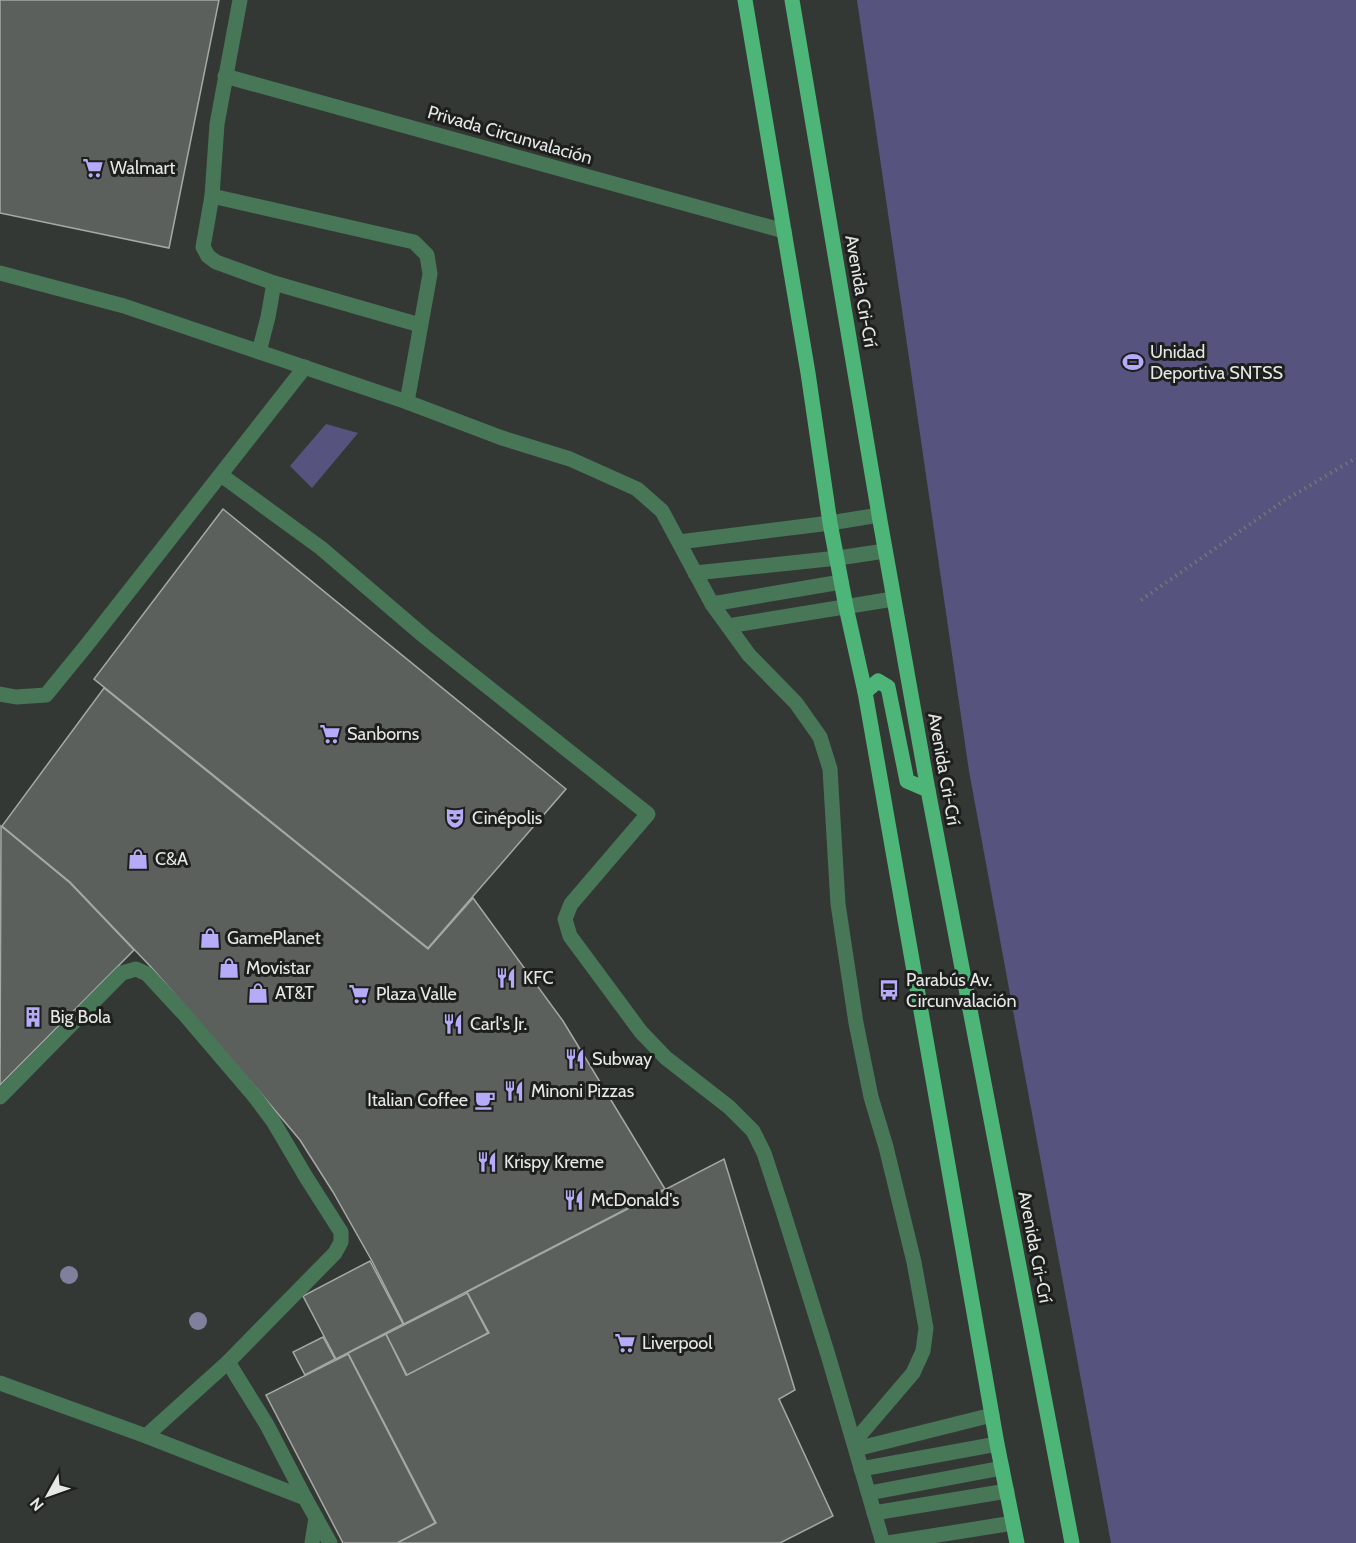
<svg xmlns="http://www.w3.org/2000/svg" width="1356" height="1543" viewBox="0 0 1356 1543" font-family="Cabin,sans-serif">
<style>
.green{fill:#57537f}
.building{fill:#5c605d;stroke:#a4a9a6;stroke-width:1.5}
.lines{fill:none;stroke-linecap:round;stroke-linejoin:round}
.path{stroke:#747875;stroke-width:4;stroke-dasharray:1.5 4.5;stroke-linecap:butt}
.minor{stroke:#487758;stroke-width:15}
.major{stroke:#4db577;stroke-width:15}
.tree{fill:#80809d}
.labels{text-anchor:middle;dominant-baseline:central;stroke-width:6;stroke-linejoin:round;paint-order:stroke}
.street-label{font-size:18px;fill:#e5e8e6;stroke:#1d1f1d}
.poi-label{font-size:18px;fill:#e5e8e6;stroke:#1d1f1d;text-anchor:start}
</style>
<rect width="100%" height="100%" fill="#343835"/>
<!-- green -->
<g class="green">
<path d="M857,0H1356V1543H1111L969,771Z"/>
<path d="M326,424L358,433L312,488L290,466Z"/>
</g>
<!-- building -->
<g class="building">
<path d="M0,0H219L169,248L0,213Z"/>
<path d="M223,509L566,789L428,948L94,679Z"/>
<path d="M104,688L428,949L473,898L563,1021L665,1189L404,1324L372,1261L333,1192L300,1140L257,1089L151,967L70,882L2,826Z"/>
<path d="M1,826L70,883L134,950L0,1085Z"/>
<path d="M724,1159L795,1390L779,1399L833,1516L780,1543H397L436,1523L348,1353L386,1334L406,1375L489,1333L467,1292Z"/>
<path d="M370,1261L403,1324L336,1359L303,1296Z"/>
<path d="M467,1293L488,1333L407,1375L386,1334Z"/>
<path d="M323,1337L335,1359L305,1375L293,1352Z"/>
<path d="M348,1354L435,1523L397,1543H343L266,1395Z"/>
</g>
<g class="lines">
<!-- path -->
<path class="path" d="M1141,600L1282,502L1356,458"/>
<!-- minor -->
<g class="minor">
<path d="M225,76L784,231"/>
<path d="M212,196L217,124L240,0"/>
<path d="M0,273L124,306L407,402L502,438L570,459L637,489L662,511L712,604L749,655L796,703L820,737L830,769L838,904L856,1023L871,1097L886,1147L914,1262L926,1328L923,1351L913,1373L854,1442"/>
<path d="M274,283L420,325"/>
<path d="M259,352L268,317L274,283L216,262L208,256L203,247L212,196L414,242L427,255L430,274L407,402"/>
<path d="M221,475L321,548L425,637L648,814L571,904L565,919L570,936L641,1032L666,1058L729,1107L753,1131L764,1153L783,1211L828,1355L883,1543"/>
<path d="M679,542L830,523L879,515"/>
<path d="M695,573L838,558L885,551"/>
<path d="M712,604L841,582"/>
<path d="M728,626L893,599"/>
<path d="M0,694L16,697L46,695L86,646L305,367"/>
<path d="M0,1097L122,973L136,969L147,974L185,1015L255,1097L273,1121L306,1177L341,1232V1242L335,1253L228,1362L146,1436"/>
<path d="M228,1362L267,1425L305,1498L330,1543"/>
<path d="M0,1383L146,1436L305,1498"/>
<path d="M856,1449L992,1415"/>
<path d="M861,1469L997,1444"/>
<path d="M869,1493L1002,1468"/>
<path d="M874,1513L1007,1491"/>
<path d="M312,1543L316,1518"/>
<path d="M888,1543L1013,1523"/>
</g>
<!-- major -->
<g class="major">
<path d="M745,0L808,373L830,523L846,607L865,692L997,1444L1017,1543"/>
<path d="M792,0L879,515L928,790L1072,1543"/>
<path d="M865,692L878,681L888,687L907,781L928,790"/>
</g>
</g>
<!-- trees -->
<g class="tree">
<circle cx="69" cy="1275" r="9"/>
<circle cx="198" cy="1321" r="9"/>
</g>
<!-- icons -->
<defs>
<g id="supermarket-bare" transform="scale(1.62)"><path d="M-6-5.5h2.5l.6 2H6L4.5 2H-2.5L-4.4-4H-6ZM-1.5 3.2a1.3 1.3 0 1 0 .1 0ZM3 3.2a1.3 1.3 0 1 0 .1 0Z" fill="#b4acf9" stroke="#1d1f1d" stroke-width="2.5" paint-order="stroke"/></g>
<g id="stadium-bare" transform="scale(1.62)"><path d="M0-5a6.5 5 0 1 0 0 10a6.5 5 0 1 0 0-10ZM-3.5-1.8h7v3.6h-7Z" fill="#b4acf9" stroke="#1d1f1d" stroke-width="2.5" paint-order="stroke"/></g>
<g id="theatre-bare" transform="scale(1.62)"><path d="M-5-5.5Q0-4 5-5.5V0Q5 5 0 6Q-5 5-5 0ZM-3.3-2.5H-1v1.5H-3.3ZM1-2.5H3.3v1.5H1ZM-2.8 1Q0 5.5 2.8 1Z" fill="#b4acf9" stroke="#1d1f1d" stroke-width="2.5" paint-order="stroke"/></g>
<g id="shop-bare" transform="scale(1.62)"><path d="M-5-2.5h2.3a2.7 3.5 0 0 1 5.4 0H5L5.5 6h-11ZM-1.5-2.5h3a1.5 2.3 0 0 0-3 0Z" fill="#b4acf9" stroke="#1d1f1d" stroke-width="2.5" paint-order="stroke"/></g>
<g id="restaurant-bare" transform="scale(1.62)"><path d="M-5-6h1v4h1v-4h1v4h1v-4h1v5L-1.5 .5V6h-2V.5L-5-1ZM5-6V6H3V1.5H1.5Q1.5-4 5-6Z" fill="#b4acf9" stroke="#1d1f1d" stroke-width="2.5" paint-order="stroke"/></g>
<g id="bus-bare" transform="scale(1.62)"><path d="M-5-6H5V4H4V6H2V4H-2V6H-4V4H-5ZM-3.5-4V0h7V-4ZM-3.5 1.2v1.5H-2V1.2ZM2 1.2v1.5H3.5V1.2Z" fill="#b4acf9" stroke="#1d1f1d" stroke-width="2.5" paint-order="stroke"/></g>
<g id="building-bare" transform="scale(1.62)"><path d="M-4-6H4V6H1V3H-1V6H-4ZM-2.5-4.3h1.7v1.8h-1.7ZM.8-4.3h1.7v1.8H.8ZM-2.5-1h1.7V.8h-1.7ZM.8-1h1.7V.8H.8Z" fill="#b4acf9" stroke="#1d1f1d" stroke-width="2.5" paint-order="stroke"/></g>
<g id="cafe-bare" transform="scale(1.62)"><path d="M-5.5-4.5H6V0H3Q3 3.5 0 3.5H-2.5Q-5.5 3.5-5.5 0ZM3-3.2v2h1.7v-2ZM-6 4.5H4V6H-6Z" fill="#b4acf9" stroke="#1d1f1d" stroke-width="2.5" paint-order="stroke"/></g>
</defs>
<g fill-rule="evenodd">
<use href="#supermarket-bare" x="93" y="168"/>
<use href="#stadium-bare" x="1133" y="362"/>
<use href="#supermarket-bare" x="330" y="734"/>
<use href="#theatre-bare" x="455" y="818"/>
<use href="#shop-bare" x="138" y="859"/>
<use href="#shop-bare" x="210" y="938"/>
<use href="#shop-bare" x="229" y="968"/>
<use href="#restaurant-bare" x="506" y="978"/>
<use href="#bus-bare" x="889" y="990"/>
<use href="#shop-bare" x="258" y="993"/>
<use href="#supermarket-bare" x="359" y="994"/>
<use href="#building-bare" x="33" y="1017"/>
<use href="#restaurant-bare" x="453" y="1024"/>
<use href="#restaurant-bare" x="575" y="1059"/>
<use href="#restaurant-bare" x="514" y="1091"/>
<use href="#cafe-bare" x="485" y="1100"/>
<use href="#restaurant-bare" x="487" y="1162"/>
<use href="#restaurant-bare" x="574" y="1200"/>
<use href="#supermarket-bare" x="625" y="1343"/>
</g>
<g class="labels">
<!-- street labels -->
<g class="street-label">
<text transform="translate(510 135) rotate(16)">Privada Circunvalación</text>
<text transform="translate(861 291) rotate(80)">Avenida Cri-Crí</text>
<text transform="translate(944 769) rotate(80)">Avenida Cri-Crí</text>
<text transform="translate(1035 1247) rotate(79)">Avenida Cri-Crí</text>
</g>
<!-- poi labels -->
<g class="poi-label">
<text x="110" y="168">Walmart</text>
<text x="1150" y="352">Unidad<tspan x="1150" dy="21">Deportiva SNTSS</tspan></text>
<text x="347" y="734">Sanborns</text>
<text x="472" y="818">Cinépolis</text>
<text x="155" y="859">C&amp;A</text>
<text x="227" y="938">GamePlanet</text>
<text x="246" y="968">Movistar</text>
<text x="523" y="978">KFC</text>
<text x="906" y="980">Parabús Av.<tspan x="906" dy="21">Circunvalación</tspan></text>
<text x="275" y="993">AT&amp;T</text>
<text x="376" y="994">Plaza Valle</text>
<text x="50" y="1017">Big Bola</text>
<text x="470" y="1024">Carl's Jr.</text>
<text x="592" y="1059">Subway</text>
<text x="531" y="1091">Minoni Pizzas</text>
<text x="468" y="1100" text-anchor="end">Italian Coffee</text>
<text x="504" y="1162">Krispy Kreme</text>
<text x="591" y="1200">McDonald's</text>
<text x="642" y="1343">Liverpool</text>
</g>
</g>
<!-- north arrow -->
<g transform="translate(48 1495) rotate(230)" stroke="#1d1f1d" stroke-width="4.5" paint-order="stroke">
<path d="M0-4.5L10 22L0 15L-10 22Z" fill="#e5e8e6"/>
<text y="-9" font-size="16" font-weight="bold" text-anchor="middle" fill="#e5e8e6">N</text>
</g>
</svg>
